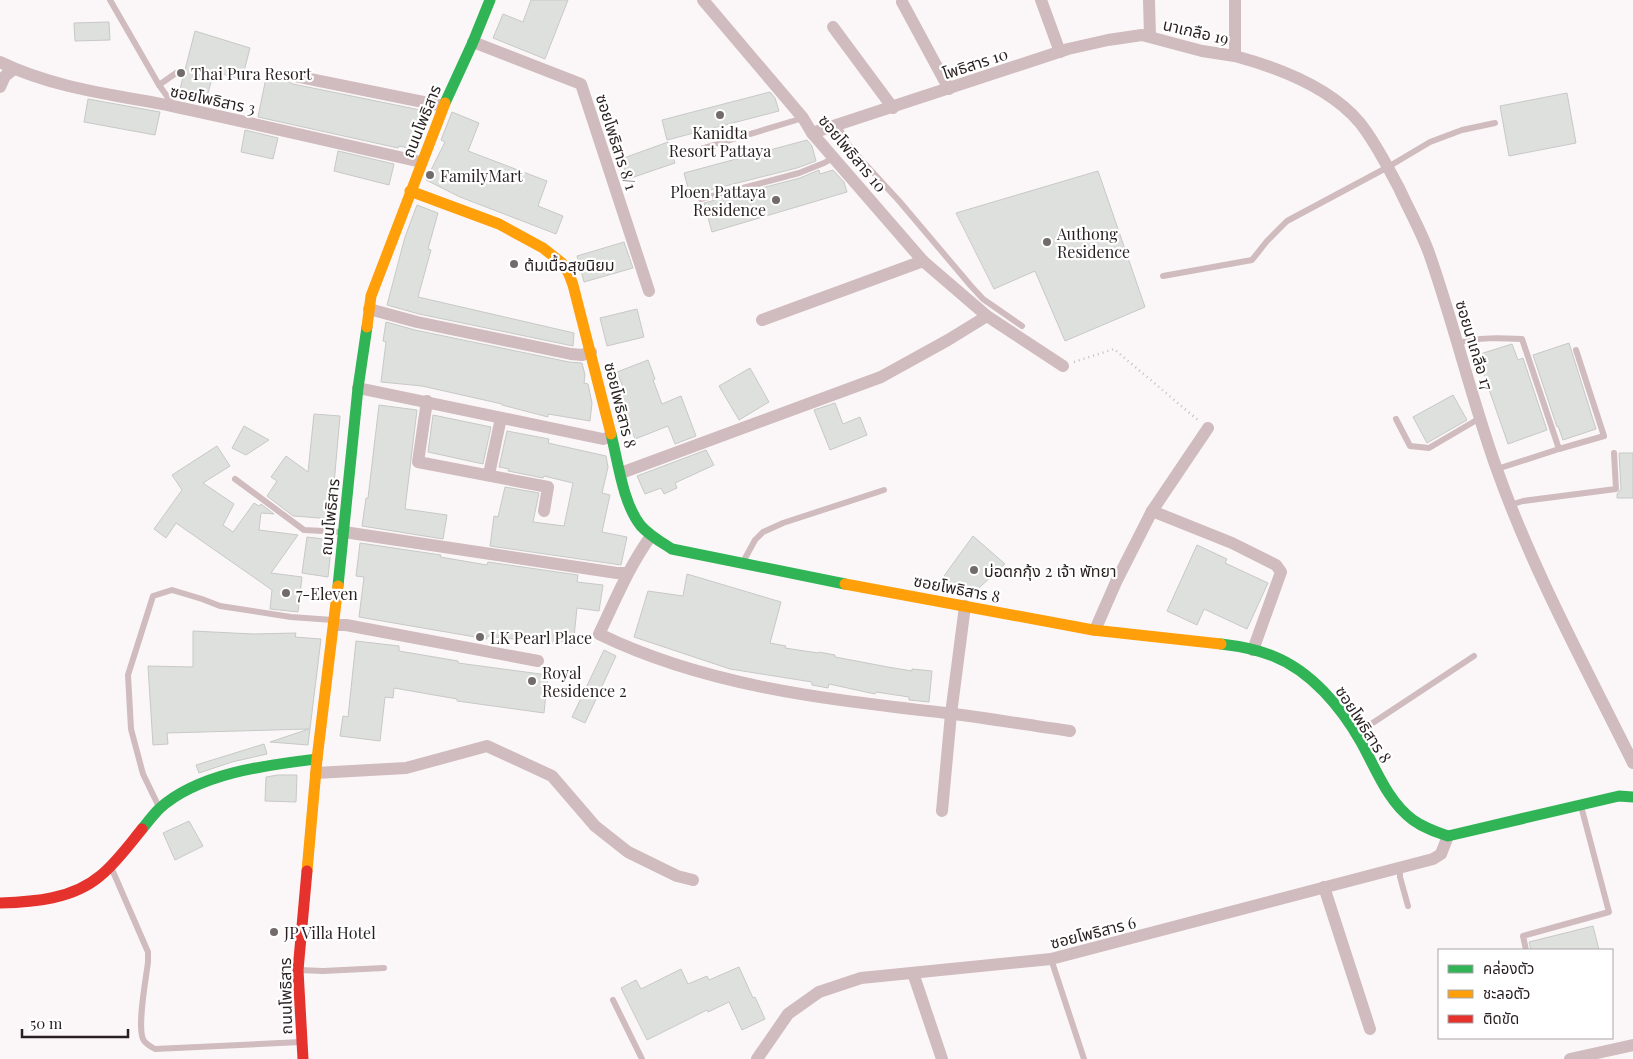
<svg xmlns="http://www.w3.org/2000/svg" width="1633" height="1059" viewBox="0 0 1633 1059" font-family="'Playfair Display','Noto Sans Thai',serif">
<style>
.building{fill:#dee0de;stroke:#c7c9c7}
.lines{fill:none;stroke-linecap:round;stroke-linejoin:round}
.path{stroke:#c9bcbd;stroke-width:2.5;stroke-dasharray:1 4;stroke-linecap:butt}
.lane{stroke:#d0bbbe;stroke-width:6}
.street{stroke:#d0bbbe;stroke-width:12}
.fast{stroke:#30b455;stroke-width:11}
.slow{stroke:#ff9f0a;stroke-width:11}
.jam{stroke:#e5322d;stroke-width:11}
.poi-dot{fill:#726b6c;stroke:#fff;stroke-width:2}
.labels{text-anchor:middle;dominant-baseline:central;stroke-width:4.5;stroke-linejoin:round;paint-order:stroke}
.street-label{font-size:16px;fill:#281f20;stroke:#fff}
.poi-label{font-size:16px;fill:#281f20;stroke:#fff;text-anchor:start}
</style>
<rect width="100%" height="100%" fill="#fbf7f8"/>
<!-- building -->
<g class="building">
<path d="M531,0H568L545,59L493,38L503,14L523,22Z"/>
<path d="M109,22L110,40L75,41L74,23Z"/>
<path d="M195,31L250,48L242,79L214,72L206,100L179,93Z"/>
<path d="M267,73L287,78L289,82L293,84L430,112L413,149L399,146L398,148L258,117Z"/>
<path d="M770,92L775,98L779,111L667,140L662,120Z"/>
<path d="M1567,93L1576,143L1509,156L1500,106Z"/>
<path d="M88,99L160,112L155,135L84,122Z"/>
<path d="M452,112L479,123L468,151L547,181L538,206L563,216L556,234L460,197L426,180L445,142L441,140Z"/>
<path d="M245,130L278,138L273,159L241,152Z"/>
<path d="M807,140L812,146L816,161L797,168L690,195L684,173Z"/>
<path d="M668,142L675,163L628,179L621,159Z"/>
<path d="M338,151L394,164L389,185L334,171Z"/>
<path d="M819,170L820,174L833,170L844,182L847,192L712,232L704,203L800,178Z"/>
<path d="M1098,171L1145,307L1065,341L1035,271L994,289L956,213Z"/>
<path d="M417,205L438,213L428,249L431,250L418,297L574,333L573,346L419,314L387,305L405,237Z"/>
<path d="M624,242L633,268L584,282L577,256Z"/>
<path d="M637,309L644,337L607,346L600,318Z"/>
<path d="M386,322L415,330L569,362L582,363L585,375L584,383L588,384L592,403L590,421L548,414V417L502,405V404L422,386L381,382L386,342L383,341Z"/>
<path d="M1569,343L1596,429L1563,440L1558,426L1557,427L1533,355Z"/>
<path d="M1512,344L1518,360L1523,358L1547,430L1508,444L1477,355Z"/>
<path d="M648,360L655,379L653,380L662,404L681,396L696,436L675,444L668,426L635,439L625,413L623,414L617,398L626,395L617,372Z"/>
<path d="M750,368L769,402L739,420L719,386Z"/>
<path d="M1453,395L1467,420L1427,443L1413,417Z"/>
<path d="M835,403L843,424L860,417L867,435L830,450L814,410Z"/>
<path d="M379,405L417,410L405,509L447,515L443,539L362,526L366,498H368Z"/>
<path d="M314,414L340,416L334,484H335L333,519L293,516L267,496L277,481L271,477L286,456L308,472Z"/>
<path d="M433,415L491,427L483,464L428,452Z"/>
<path d="M244,426L269,440L246,455L232,448Z"/>
<path d="M507,431L549,439L548,443L606,456L608,467L602,493L610,495L602,532L627,537L621,565L490,546L494,516L498,517L505,487L539,493L533,522L564,526L573,483L544,476L543,478L508,471L509,469L499,467Z"/>
<path d="M217,446L230,466L203,483L234,504L223,525L233,532L254,503L259,506L261,504L274,514L261,513L259,530L298,535L271,573L302,577L298,612L270,609L272,590L176,523L166,538L154,529L182,490L172,475Z"/>
<path d="M706,450L714,465L675,483L677,488L664,494L661,488L645,494L637,476Z"/>
<path d="M1619,453H1633V498H1617V494L1621,489Z"/>
<path d="M973,536L1005,564L969,597L964,596L944,576Z"/>
<path d="M307,537L332,540L328,577L302,573Z"/>
<path d="M360,543L441,555L440,557L487,565L488,562L578,575L577,582L603,585L599,611L577,608L573,646L487,636V639L359,617L364,577L356,576Z"/>
<path d="M1197,545L1227,559L1225,563L1268,583L1247,629L1204,609L1197,625L1167,611Z"/>
<path d="M687,574L781,602L770,643L786,646L785,648L818,653L819,652L835,655V657L888,667L912,671V669L932,671L929,702L909,700V697L876,692L875,694L829,684L828,688L812,685V682L730,669L634,637L648,591L683,596Z"/>
<path d="M193,631L253,634L296,633L295,637L321,639L308,745L270,742L309,729L167,733L168,744L153,745L148,666L193,667Z"/>
<path d="M356,641L399,646V651L458,661V663L548,675L544,713L457,701V699L394,688L393,698L385,697L380,741L340,736L343,716L348,717Z"/>
<path d="M604,650L616,656L585,723L572,717Z"/>
<path d="M264,744L267,754L232,762L199,773L196,765Z"/>
<path d="M278,775H297L296,802L265,801L266,777Z"/>
<path d="M189,821L203,846L175,860L163,833Z"/>
<path d="M1593,926L1599,950H1531L1529,942Z"/>
<path d="M739,967L753,998L755,997L765,1019L742,1030L729,1002L708,1012L707,1010L647,1040L621,988L636,980L641,989L681,969L688,984L707,976L709,980Z"/>
</g>
<g class="lines">
<!-- path -->
<path class="path" d="M1074,362L1114,349L1199,421"/>
<!-- lane -->
<g class="lane">
<path d="M110,0L159,85L174,106"/>
<path d="M159,85L176,73"/>
<path d="M838,126L847,143L856,154L900,202L971,286L983,299L1022,326"/>
<path d="M687,153L803,118"/>
<path d="M701,199L799,173L824,163L833,158"/>
<path d="M1163,276L1252,260L1267,241L1287,221L1388,167L1430,142L1462,130L1495,123"/>
<path d="M1458,343C1478,337 1501,338 1522,339L1559,449L1497,469"/>
<path d="M1396,419L1410,446L1429,448L1480,418"/>
<path d="M1559,449L1604,436L1576,350"/>
<path d="M235,479L304,530L342,532"/>
<path d="M1510,505L1523,501L1616,489L1614,453"/>
<path d="M743,562L755,540L763,532L783,523L884,490"/>
<path d="M1356,734L1474,656"/>
<path d="M159,807L143,774L131,729L128,675L153,596L172,590L202,599L220,606L291,617L333,620"/>
<path d="M111,867L148,952V962C146,979 137,1025 143,1039C145,1044 150,1046 155,1049L301,1042"/>
<path d="M1400,868V877L1408,906"/>
<path d="M1526,950L1523,936L1609,912L1581,806"/>
<path d="M1051,959L1084,1059"/>
<path d="M299,970L323,971L384,968"/>
<path d="M613,1000L642,1059"/>
</g>
<!-- street -->
<g class="street">
<path d="M703,0L803,118L812,133L923,261L987,316L1063,366"/>
<path d="M1041,0L1060,52"/>
<path d="M1149,0L1150,36"/>
<path d="M1235,0V56C1279,68 1330,87 1360,123C1376,143 1387,166 1399,188C1409,210 1421,231 1429,253C1454,324 1471,397 1496,467C1532,569 1585,666 1633,763"/>
<path d="M902,2L949,89"/>
<path d="M833,27L893,108"/>
<path d="M473,42L581,84L649,291"/>
<path d="M0,62C53,88 115,95 172,106C256,124 338,143 421,162"/>
<path d="M295,76L443,106"/>
<path d="M0,87L5,76L14,69"/>
<path d="M812,133L1068,49L1108,40L1142,35L1202,51L1235,56"/>
<path d="M369,309L417,322L571,354L582,355L591,352"/>
<path d="M762,320L923,261"/>
<path d="M358,388L603,439L611,437"/>
<path d="M427,401L418,462L548,487L544,511"/>
<path d="M621,473L881,377L948,340L987,316"/>
<path d="M489,474L501,418"/>
<path d="M1152,511L1232,543L1276,565L1281,572L1253,650"/>
<path d="M344,532L617,573H627"/>
<path d="M651,536C629,566 615,601 599,634C708,687 827,699 946,713C987,718 1028,725 1070,731"/>
<path d="M334,625H346L538,661"/>
<path d="M1095,630L1116,582L1152,511L1208,428"/>
<path d="M316,773L406,768L487,746L552,776L595,826L628,852L677,876L693,880"/>
<path d="M942,811L951,714L965,606"/>
<path d="M1324,887L1370,1029"/>
<path d="M913,973L942,1059"/>
<path d="M757,1059L788,1014L819,992L861,978L1051,959L1433,859L1441,854L1448,836"/>
<path d="M1570,1059L1633,1045"/>
</g>
<!-- fast -->
<g class="fast">
<path d="M445,103L473,42L490,0"/>
<path d="M611,434C618,462 623,504 641,526C650,536 661,542 672,549L845,584"/>
<path d="M338,586L358,388L367,327"/>
<path d="M1221,644C1238,646 1256,649 1273,656C1311,671 1341,707 1361,742C1376,769 1388,802 1413,820C1424,828 1436,832 1448,836L1619,796L1633,797"/>
<path d="M142,829C147,823 153,815 159,809C198,773 267,765 317,759"/>
</g>
<!-- slow -->
<g class="slow">
<path d="M410,191L499,224L543,248L562,263L569,274L573,285L611,434"/>
<path d="M367,327L371,296L445,103"/>
<path d="M845,584L1093,630L1221,644"/>
<path d="M307,871L317,759L338,586"/>
</g>
<!-- jam -->
<g class="jam">
<path d="M0,903C34,902 73,899 100,876C116,863 129,845 142,829"/>
<path d="M303,1059L298,970L307,871"/>
</g>
</g>
<!-- markers -->
<g class="poi-dot">
<circle cx="181" cy="73" r="5"/>
<circle cx="720" cy="115" r="5"/>
<circle cx="430" cy="175" r="5"/>
<circle cx="776" cy="200" r="5"/>
<circle cx="1047" cy="242" r="5"/>
<circle cx="514" cy="264" r="5"/>
<circle cx="974" cy="570" r="5"/>
<circle cx="286" cy="593" r="5"/>
<circle cx="480" cy="637" r="5"/>
<circle cx="532" cy="681" r="5"/>
<circle cx="274" cy="932" r="5"/>
</g>
<g class="labels">
<!-- street labels -->
<g class="street-label">
<text transform="translate(1196 31) rotate(13)">นาเกลือ 19</text>
<text transform="translate(975 63) rotate(-18)">โพธิสาร 10</text>
<text transform="translate(213 99) rotate(12)">ซอยโพธิสาร 3</text>
<text transform="translate(421 121) rotate(-68)">ถนนโพธิสาร</text>
<text transform="translate(617 142) rotate(72)">ซอยโพธิสาร 8/1</text>
<text transform="translate(853 153) rotate(50)">ซอยโพธิสาร 10</text>
<text transform="translate(1475 345) rotate(73)">ซอยนาเกลือ 17</text>
<text transform="translate(621 405) rotate(76)">ซอยโพธิสาร 8</text>
<text transform="translate(329 517) rotate(-84)">ถนนโพธิสาร</text>
<text transform="translate(957 588) rotate(11)">ซอยโพธิสาร 8</text>
<text transform="translate(1364 724) rotate(57)">ซอยโพธิสาร 8</text>
<text transform="translate(1093 932) rotate(-14)">ซอยโพธิสาร 6</text>
<text transform="translate(285 996) rotate(-91)">ถนนโพธิสาร</text>
</g>
<!-- poi labels -->
<g class="poi-label">
<text x="191" y="73">Thai Pura Resort</text>
<text x="720" y="132" text-anchor="middle">Kanidta<tspan x="720" dy="18">Resort Pattaya</tspan></text>
<text x="440" y="175">FamilyMart</text>
<text x="766" y="191" text-anchor="end">Ploen Pattaya<tspan x="766" dy="18">Residence</tspan></text>
<text x="1057" y="233">Authong<tspan x="1057" dy="18">Residence</tspan></text>
<text x="524" y="264">ต้มเนื้อสุขนิยม</text>
<text x="984" y="570">บ่อตกกุ้ง 2 เจ้า พัทยา</text>
<text x="296" y="593">7-Eleven</text>
<text x="490" y="637">LK Pearl Place</text>
<text x="542" y="672">Royal<tspan x="542" dy="18">Residence 2</tspan></text>
<text x="284" y="932">JP Villa Hotel</text>
</g>
</g>
<!-- legend -->
<rect x="1438" y="949" width="175" height="90" fill="#ffffff" stroke="#a9a5a6"/>
<rect x="1448" y="965" width="25" height="8" fill="#30b455" stroke="#a9a5a6"/>
<text x="1483" y="974" font-size="15" fill="#281f20">คล่องตัว</text>
<rect x="1448" y="990" width="25" height="8" fill="#ff9f0a" stroke="#a9a5a6"/>
<text x="1483" y="999" font-size="15" fill="#281f20">ชะลอตัว</text>
<rect x="1448" y="1015" width="25" height="8" fill="#e5322d" stroke="#a9a5a6"/>
<text x="1483" y="1024" font-size="15" fill="#281f20">ติดขัด</text>
<!-- scale -->
<path d="M22 1029v8h106v-8" fill="none" stroke="#281f20" stroke-width="2.5"/>
<text x="30" y="1029" font-size="15" fill="#281f20" stroke="#ffffff" stroke-width="4" paint-order="stroke">50 m</text>
</svg>
